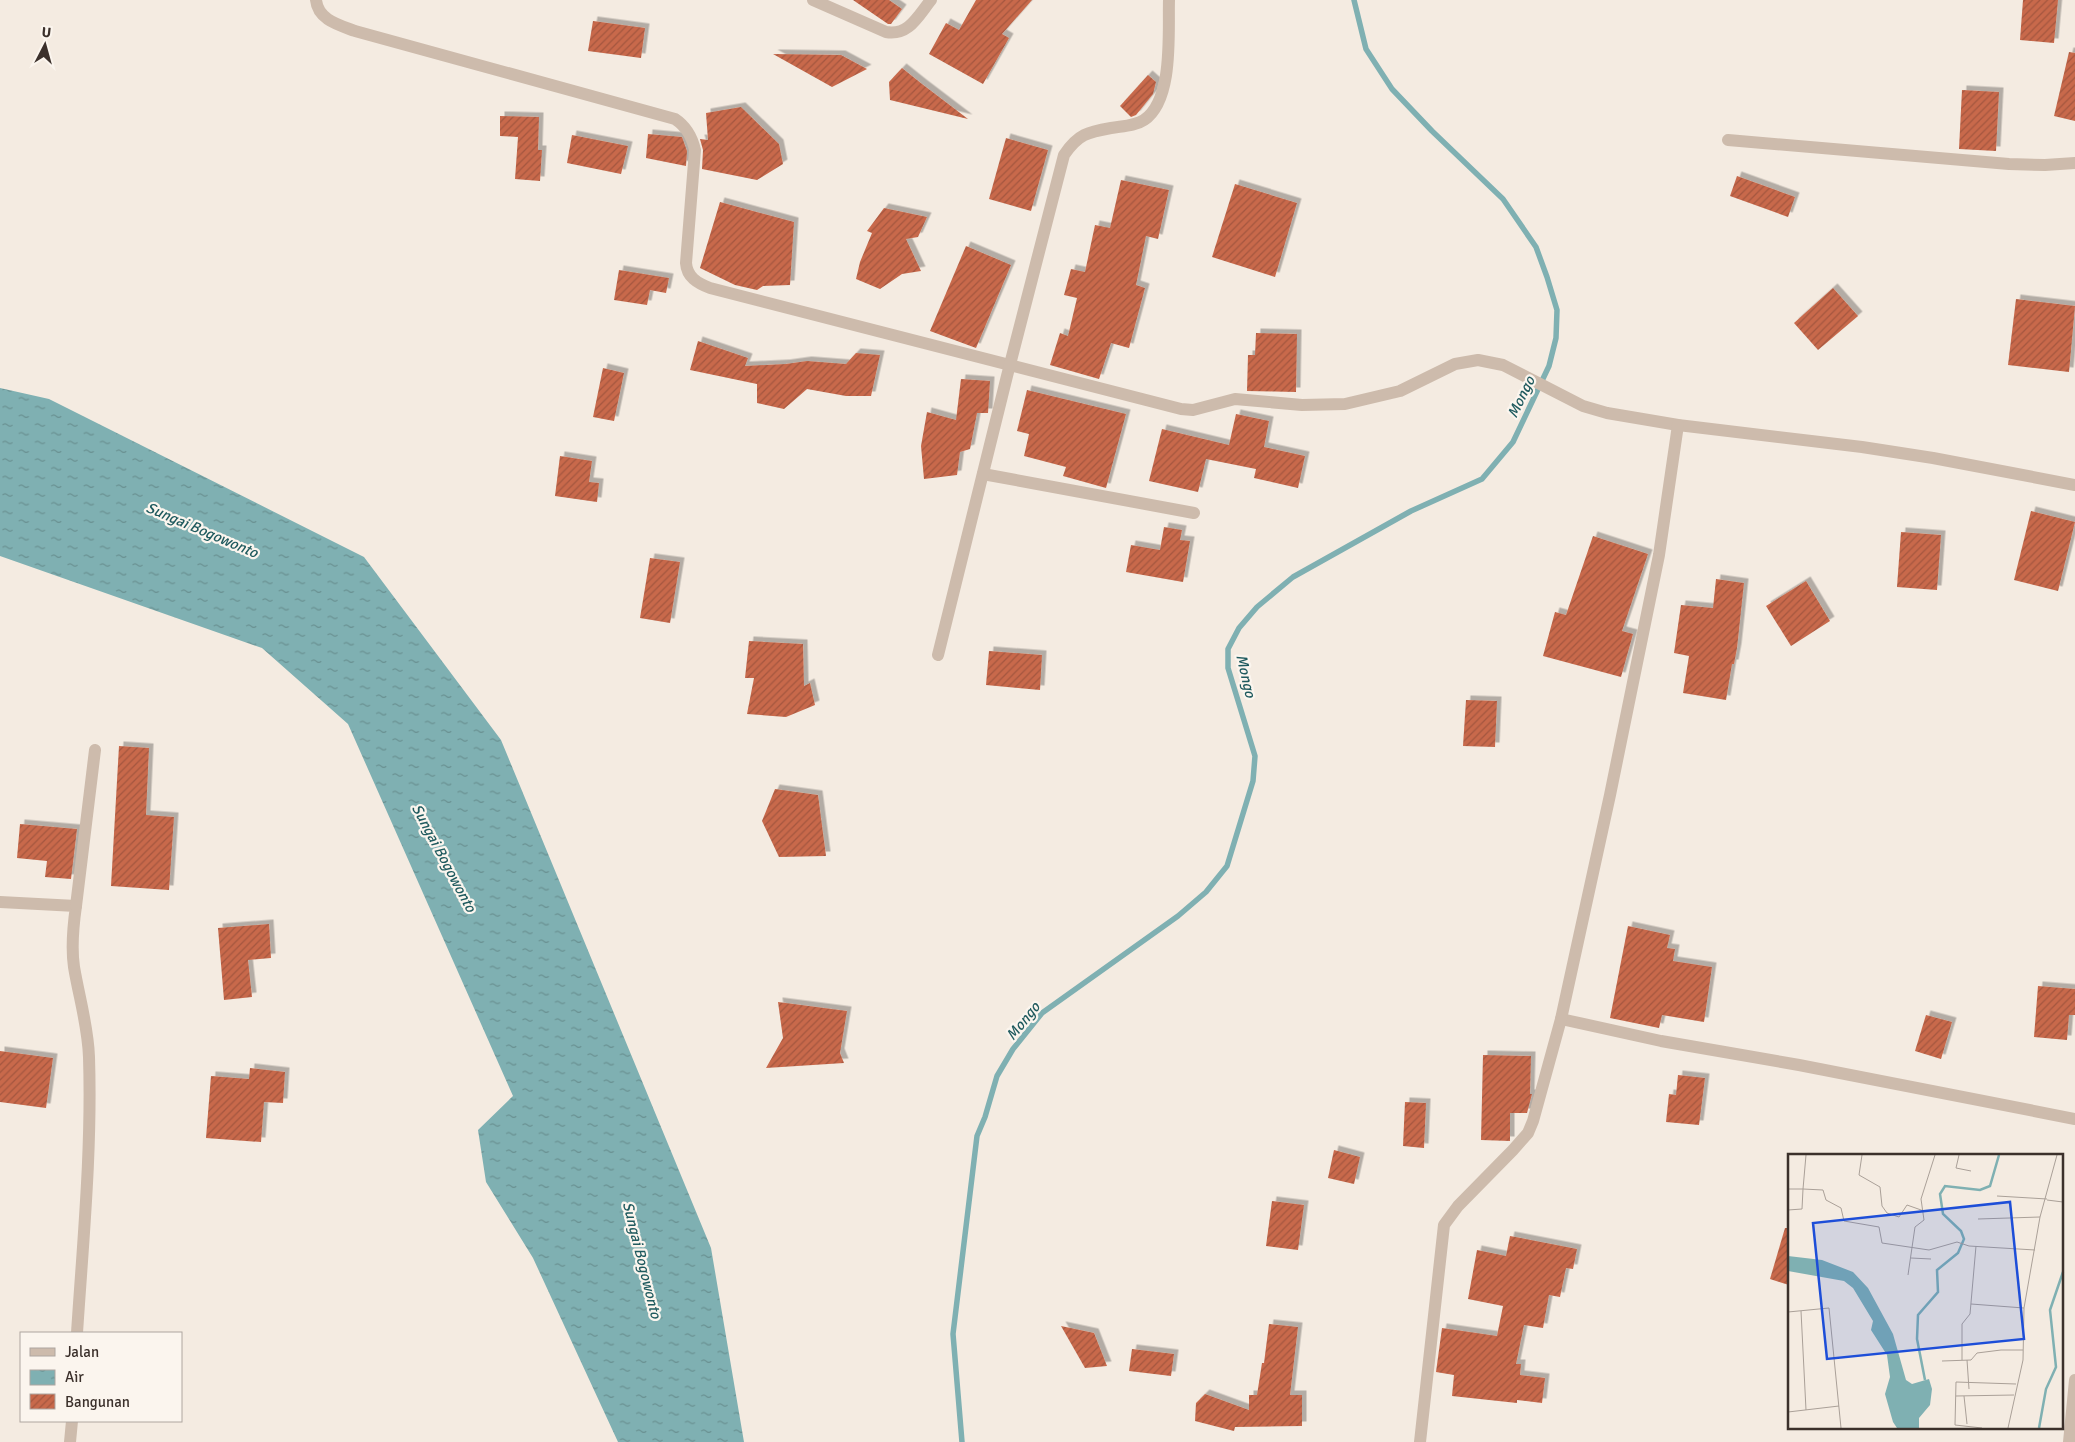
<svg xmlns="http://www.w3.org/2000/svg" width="2075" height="1442" viewBox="0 0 2075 1442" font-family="Signika,sans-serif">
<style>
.water{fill:url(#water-ripples)}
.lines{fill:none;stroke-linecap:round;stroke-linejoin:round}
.stream{stroke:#7fb0b2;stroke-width:5.5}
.building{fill:url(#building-hatch);filter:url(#shadow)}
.minor{stroke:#cdbbac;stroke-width:12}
.labels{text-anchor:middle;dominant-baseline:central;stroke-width:4.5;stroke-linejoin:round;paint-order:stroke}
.water-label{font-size:15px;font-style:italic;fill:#1f5a5e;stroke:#fbf5ee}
.inset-river{fill:none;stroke:#7fb0b2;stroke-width:2.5}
.inset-road{fill:none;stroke:#aaa098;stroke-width:1}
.view{fill:#1d4ed8;fill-opacity:0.15;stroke:#1d4ed8;stroke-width:2.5}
.inset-edge{fill:none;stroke:#3b302b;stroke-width:2.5}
</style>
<defs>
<pattern id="water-ripples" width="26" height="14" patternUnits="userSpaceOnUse" patternTransform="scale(1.25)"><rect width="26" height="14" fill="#7fb0b2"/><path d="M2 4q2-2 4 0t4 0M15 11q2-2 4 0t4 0" fill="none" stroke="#699091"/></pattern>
<pattern id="building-hatch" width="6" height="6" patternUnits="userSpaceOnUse" patternTransform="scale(1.25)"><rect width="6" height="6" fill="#c8694b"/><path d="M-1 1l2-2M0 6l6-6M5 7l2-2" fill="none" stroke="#a4573f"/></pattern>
<filter id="shadow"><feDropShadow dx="4.5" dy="-4.5" stdDeviation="0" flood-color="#0004"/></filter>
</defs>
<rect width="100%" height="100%" fill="#f4ebe1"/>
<!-- water -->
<path class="water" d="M0,388L49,399L364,557L501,740L711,1248L744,1442H618L533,1258L486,1182L478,1130L513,1096L348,724L262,648L0,556Z"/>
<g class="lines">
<!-- stream -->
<path class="stream" d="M962,1442L953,1334L977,1136L985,1117L997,1076L1013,1049L1042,1013L1178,916L1206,892L1227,866L1253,781L1255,756L1228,668V649L1239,628L1257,607L1293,577L1411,511L1482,479L1513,442L1549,366L1556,338L1557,310L1547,277L1536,247L1503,199L1432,131L1392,89L1366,49L1354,0"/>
</g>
<!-- building -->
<g class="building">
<path d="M853,0H889L902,9L891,24H888Z"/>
<path d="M976,0H1032L1002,34L1009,38L983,84L929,54L946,23L959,30Z"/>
<path d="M2023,0H2058L2054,43L2020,40Z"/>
<path d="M593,21L645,28L641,58L588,51Z"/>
<path d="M2069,52L2075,53V121L2054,116Z"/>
<path d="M773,54L841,55L867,69L832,87Z"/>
<path d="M902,68L922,84L968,119L890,100L889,82Z"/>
<path d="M1148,75L1156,82L1153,94L1136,115L1131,117L1120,106Z"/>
<path d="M1962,90L1999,92L1996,151L1959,149Z"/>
<path d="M741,107L779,144L783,164L757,180L702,169L703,150L700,139L708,140L706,113Z"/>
<path d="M500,116L539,117L538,150H542L540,181L515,179L518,137L500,136Z"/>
<path d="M648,134L682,137L687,151L686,166L646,158Z"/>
<path d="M572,135L628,146L621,174L567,163Z"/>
<path d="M1006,138L1048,150L1031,211L989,199Z"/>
<path d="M1737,176L1795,197L1788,217L1730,196Z"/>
<path d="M1121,180L1169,190L1158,239L1146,236L1136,285L1145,288L1129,348L1111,343L1099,379L1050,365L1060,333L1068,336L1077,298L1064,295L1071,269L1085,272L1095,225L1110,228Z"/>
<path d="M1235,184L1297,203L1275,277L1212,257Z"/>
<path d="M720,202L794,222L790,285L763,286L757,290L735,285L700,268Z"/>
<path d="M884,208L927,217L918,237L906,239L921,271L902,274L880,289L856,279L860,262L872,233L867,231Z"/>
<path d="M966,246L1011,265L976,348L930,331Z"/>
<path d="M619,270L669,278L666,293L650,290L647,305L614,300Z"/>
<path d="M1833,288L1858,316L1818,350L1794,323Z"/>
<path d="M2016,299L2075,306L2069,372L2008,365Z"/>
<path d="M1256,333L1297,334L1296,392L1247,391L1248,355H1255Z"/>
<path d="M698,341L748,358L745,366L786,364L807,361L846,364L856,353L880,355L871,396H846L807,389L784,409L757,403V384L690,370Z"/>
<path d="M603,368L624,373L614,421L593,417Z"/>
<path d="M961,379L990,381L988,413H977L970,449L960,452L957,475L924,479L921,446L927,412L956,420Z"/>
<path d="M1027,390L1126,414L1106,488L1063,476L1066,467L1024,456L1029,434L1017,431Z"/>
<path d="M1236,414L1269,421L1264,447L1305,456L1298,488L1254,478L1256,469L1206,459L1198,492L1149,481L1162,429L1229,445Z"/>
<path d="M560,456L592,461L589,482L599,483L597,502L555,496Z"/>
<path d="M2031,511L2075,522L2058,591L2014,580Z"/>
<path d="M1164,527L1182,530L1180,540L1190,541L1183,582L1126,572L1131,545L1160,550Z"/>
<path d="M1901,532L1941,535L1937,590L1897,587Z"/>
<path d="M1593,536L1648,554L1622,631L1633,634L1621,677L1543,656L1555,612L1566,615Z"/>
<path d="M650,558L680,562L670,623L640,618Z"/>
<path d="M1716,579L1744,583L1737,648L1734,664H1732L1726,700L1683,693L1689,656L1674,653L1681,605L1713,608Z"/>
<path d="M1806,581L1830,621L1791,646L1766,606Z"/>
<path d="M749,641L803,644L804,686L810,683L815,705L786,717L747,714L754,678H745Z"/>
<path d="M989,651L1042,655L1040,690L986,685Z"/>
<path d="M1466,700L1497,701L1495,747L1463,746Z"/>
<path d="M119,746L149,748L146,815L174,817L169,890L111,886Z"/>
<path d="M775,789L818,795L826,856L779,857L762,821Z"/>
<path d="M20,824L77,829L71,879L45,877L47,861L17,858Z"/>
<path d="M269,924L271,958L248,960L252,997L224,1000L218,928Z"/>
<path d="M1628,926L1670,935L1667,948L1675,949L1673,961L1712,967L1704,1022L1662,1015L1659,1028L1610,1018Z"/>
<path d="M2038,986L2075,989V1015H2069L2067,1040L2034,1037Z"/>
<path d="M778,1002L847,1011L840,1053L844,1063L766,1068L783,1038Z"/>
<path d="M1926,1015L1952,1022L1941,1059L1915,1051Z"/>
<path d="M0,1051L53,1058L46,1108L0,1102Z"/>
<path d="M1483,1055L1531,1056L1530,1094H1532L1527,1113H1510V1141L1481,1140Z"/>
<path d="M250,1068L285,1072L283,1103L264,1102L261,1142L206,1138L211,1076L249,1079Z"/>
<path d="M1678,1075L1705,1078L1699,1125L1666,1122L1669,1094L1676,1095Z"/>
<path d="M1405,1102L1426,1103L1424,1148L1403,1146Z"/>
<path d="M1334,1150L1360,1157L1354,1184L1328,1178Z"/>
<path d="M1272,1201L1304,1205L1298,1250L1266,1246Z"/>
<path d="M1785,1228H1789V1285L1770,1279Z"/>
<path d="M1510,1236L1577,1249L1573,1269L1566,1268L1560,1297L1549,1295L1543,1328L1524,1325L1516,1364H1521L1520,1375L1545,1378L1542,1403L1517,1400V1403L1452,1396L1454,1375L1436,1372L1442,1328L1497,1336L1503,1306L1468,1299L1477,1250L1506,1256Z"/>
<path d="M1269,1324L1298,1327L1290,1395H1302V1426L1235,1427L1234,1431L1195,1421L1196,1403L1205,1394L1249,1410V1395H1257L1262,1363H1264Z"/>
<path d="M1061,1326L1094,1333L1107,1366L1085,1368Z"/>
<path d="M1132,1349L1174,1354L1171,1376L1129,1371Z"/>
</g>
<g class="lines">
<!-- minor -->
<g class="minor">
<path d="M316,0C318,20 339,25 355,31L675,119C687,127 692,137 695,150L686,263C687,277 697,283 710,288L1181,409L1193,410L1235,399L1302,405L1345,404L1400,391L1455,364L1478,360L1503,365L1583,406L1607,413L1678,425L1862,447L1933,458L2075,485"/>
<path d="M813,0L886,32C909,36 918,16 931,0"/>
<path d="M1728,140L2009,164L2045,165L2075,163"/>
<path d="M983,474L1194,513"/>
<path d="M938,655L1007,376L1064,155C1078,134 1088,132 1111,128C1123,126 1135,126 1144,120C1174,100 1168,32 1169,0"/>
<path d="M0,902L76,906C73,927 71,947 74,967C79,997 88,1026 89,1057C92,1149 83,1241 77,1333"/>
<path d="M76,906L95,750"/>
<path d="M1561,1019L1661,1041L1799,1065L2075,1119"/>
<path d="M70,1442L72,1421"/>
<path d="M1420,1442L1444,1225L1458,1206L1513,1150L1528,1133L1533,1121L1561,1019L1610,795L1659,555L1678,425"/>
<path d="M2069,1442L2075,1380"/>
</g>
</g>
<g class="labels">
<!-- water labels -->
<g class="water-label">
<text transform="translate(1521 397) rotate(-64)">Mongo</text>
<text transform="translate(202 530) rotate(23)">Sungai Bogowonto</text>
<text transform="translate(1246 676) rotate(77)">Mongo</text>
<text transform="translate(444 858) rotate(62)">Sungai Bogowonto</text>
<text transform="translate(1023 1021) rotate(-51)">Mongo</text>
<text transform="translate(642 1260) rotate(76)">Sungai Bogowonto</text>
</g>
</g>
<!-- overview -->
<g transform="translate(1788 1154)">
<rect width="275" height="275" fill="#f4ebe1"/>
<path d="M0,102L34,106L65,118L80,134L105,180L118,226L124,230L141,225L144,235L142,251L131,264V274H109L105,268L97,240L102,223L99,201L83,176L85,167L65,134L56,127L0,117Z" fill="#7fb0b2"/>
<path class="inset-river" d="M137,226L129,185L130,161L150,138L149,116L170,99L176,85L173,77L155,60L152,40L157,32L192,36L202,32L211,1M251,274L258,235L268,213L262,156L275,118"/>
<path class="inset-road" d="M74,1L71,21L92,33L94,52L99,59L111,63L119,51L136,57M171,1L168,14L183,17M0,35H15L18,1M209,42L259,45M259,46L275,48M0,56L14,55L15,35L35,36L38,46L53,54L56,67L91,73L94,89L141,96L169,88L181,92L247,96M190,65L252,63M123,104L143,105M120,121L127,73L136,66L133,45L147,1M183,150L236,154M13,157L18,256M0,158L41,154L53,274M174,206V170L182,160L188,92M179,206L181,235M154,207L183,206L189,199L213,196H235M168,242L226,241M176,242L179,270M0,258L51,252M194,274L167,271L168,228L228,230M220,274L235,206L236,154L252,63L269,1"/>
<path class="view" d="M222,48L236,185L39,205L25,69Z"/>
<rect width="275" height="275" class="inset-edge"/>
</g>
<!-- legend -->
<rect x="20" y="1332" width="162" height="90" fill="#fbf5ee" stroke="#aea6a0"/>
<rect x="30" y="1348" width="25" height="8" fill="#cdbbac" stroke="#aea6a0"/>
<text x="65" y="1357" font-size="15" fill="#3b302b">Jalan</text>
<rect x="30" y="1370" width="25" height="15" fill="url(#water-ripples)" stroke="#aea6a0"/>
<text x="65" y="1382" font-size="15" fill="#3b302b">Air</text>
<rect x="30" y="1394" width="25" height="15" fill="url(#building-hatch)" stroke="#aea6a0"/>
<text x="65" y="1407" font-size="15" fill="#3b302b">Bangunan</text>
<!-- north arrow -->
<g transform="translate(45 45) rotate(6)" stroke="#fbf5ee" stroke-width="4" paint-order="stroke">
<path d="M0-4L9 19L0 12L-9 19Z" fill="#3b302b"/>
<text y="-8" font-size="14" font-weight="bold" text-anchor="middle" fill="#3b302b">U</text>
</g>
</svg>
